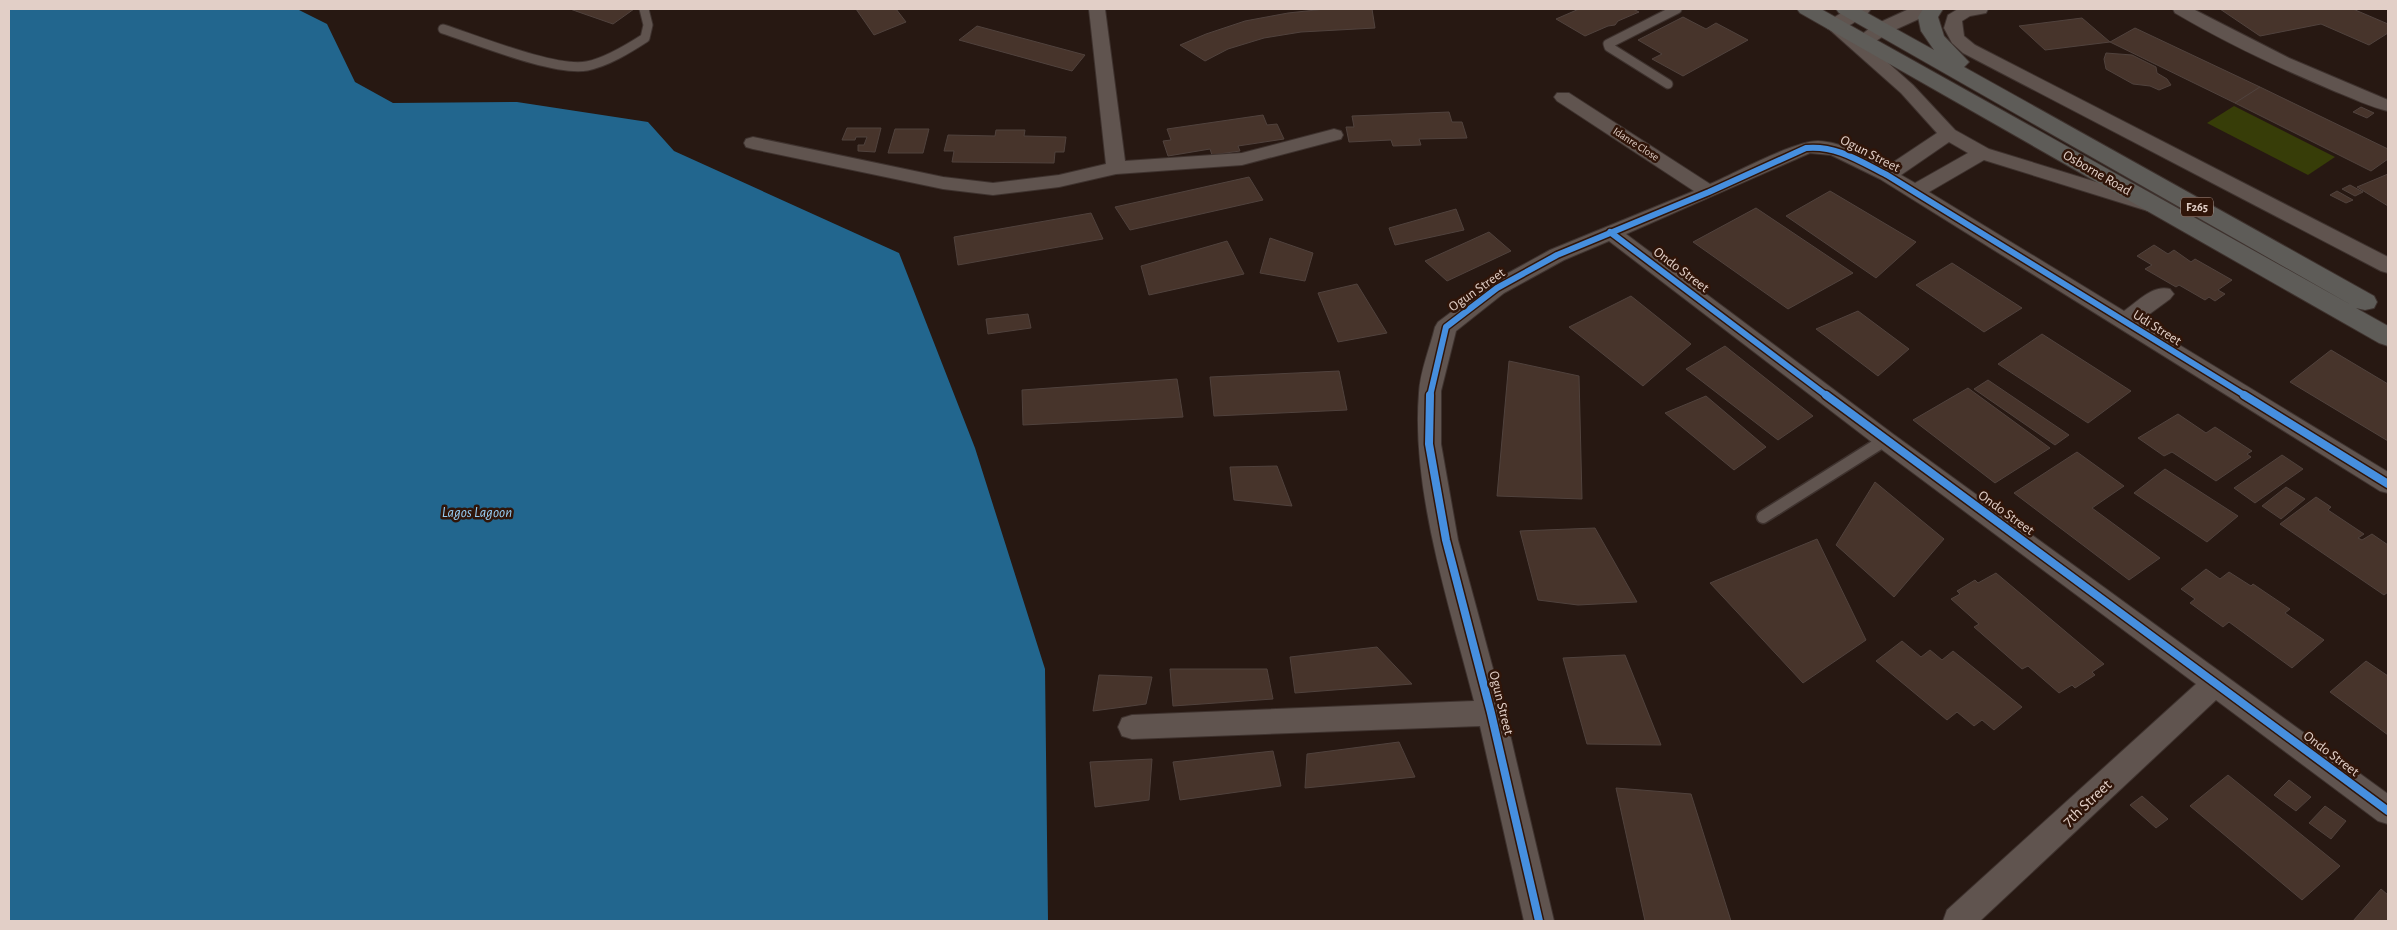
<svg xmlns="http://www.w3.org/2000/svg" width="2397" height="930" viewBox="0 0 2397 930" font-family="'Alegreya Sans',sans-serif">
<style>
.green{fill:#373d08}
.water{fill:#22668e}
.building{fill:#47342b;stroke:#50423d}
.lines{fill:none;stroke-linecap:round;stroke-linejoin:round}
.service-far1-casing{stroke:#3e322e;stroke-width:11}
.service-casing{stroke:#3e322e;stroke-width:15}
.minor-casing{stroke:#3e322e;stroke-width:2}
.secondary-casing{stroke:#3e322e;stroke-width:2}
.primary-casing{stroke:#3e322e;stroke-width:2}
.service-far1{stroke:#60544f;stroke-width:9}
.service{stroke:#60544f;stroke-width:12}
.minor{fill:#60544f;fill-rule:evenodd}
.secondary{fill:#60544f;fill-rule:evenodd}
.primary{fill:#5e5c58;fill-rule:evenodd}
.cycleway-far1-casing{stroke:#301509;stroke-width:9}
.cycleway-casing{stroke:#301509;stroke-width:11}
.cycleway-far1{stroke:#468fdf;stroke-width:6}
.cycleway{stroke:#468fdf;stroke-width:8}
.labels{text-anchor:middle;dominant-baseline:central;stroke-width:5;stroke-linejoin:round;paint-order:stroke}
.far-street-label{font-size:11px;fill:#e2cfc7;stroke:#301509}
.shield{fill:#301509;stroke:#ad978e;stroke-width:1}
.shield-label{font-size:12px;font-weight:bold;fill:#e2cfc7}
.street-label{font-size:14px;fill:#e2cfc7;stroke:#301509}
.water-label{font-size:15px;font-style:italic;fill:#96cdf3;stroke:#301509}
.near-street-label{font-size:16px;fill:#e2cfc7;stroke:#301509}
</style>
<rect width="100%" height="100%" fill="#271812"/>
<!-- green -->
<path class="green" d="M2234,106L2335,157L2308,175L2207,123Z"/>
<!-- water -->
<path class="water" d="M9,9H297L327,24L355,82L393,103L517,102L648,122L674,151L899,253L975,448L1045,669L1048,921H9Z"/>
<!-- building -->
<g class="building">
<path d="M570,9H634L613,24Z"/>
<path d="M856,9H896L906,22L874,35Z"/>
<path d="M1325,9H1372L1375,28L1301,32L1264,38L1228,49L1205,61L1180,45L1206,34L1245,21L1288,13Z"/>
<path d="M1579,9H1633L1639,12L1618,21L1615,25L1608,26L1585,36L1556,19Z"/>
<path d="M2220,9H2353L2388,24V33L2369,45L2321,24L2260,36Z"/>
<path d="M1683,17L1706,29L1716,23L1748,40L1683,76L1652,59L1662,54L1638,40Z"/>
<path d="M2082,18L2110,42L2045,50L2019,26Z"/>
<path d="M977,26L1085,55L1072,71L959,40Z"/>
<path d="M2135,28L2260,87L2235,103L2110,42Z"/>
<path d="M2106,53L2132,55L2156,67L2157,73L2167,79L2171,85L2159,90L2150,86L2133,84L2106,69L2104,59Z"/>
<path d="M2260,87L2388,149V159L2371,171L2235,103Z"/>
<path d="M2361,107L2374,113L2367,118L2353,112Z"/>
<path d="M1449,112L1452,122H1462L1467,138L1419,139L1421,145L1393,146L1391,140L1349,142L1346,127H1354L1352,116Z"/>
<path d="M1263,115L1267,125L1277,124L1284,139L1238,146L1240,151L1212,155L1210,149L1168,156L1163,141L1171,140L1167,129Z"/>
<path d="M847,128H881L875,152L858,151V145H864L867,137H856L855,140H842Z"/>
<path d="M895,129H929L923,153H888Z"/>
<path d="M996,130H1025L1024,136L1066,137L1064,152H1055L1054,163L952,162L954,151H944L948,135L995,136Z"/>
<path d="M2388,174V206L2357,187Z"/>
<path d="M1249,177L1263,200L1130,230L1115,207Z"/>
<path d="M2350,185L2363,192L2355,196L2342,189Z"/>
<path d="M1830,191L1916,242L1876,278L1786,216Z"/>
<path d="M2337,191L2353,200L2346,203L2330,195Z"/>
<path d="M1756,208L1853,273L1788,309L1693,242Z"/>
<path d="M1456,209L1464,230L1395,245L1389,228Z"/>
<path d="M1091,213L1103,239L958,265L954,237Z"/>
<path d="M1489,232L1511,251L1447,281L1425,261Z"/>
<path d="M1270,238L1313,253L1305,281L1260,273Z"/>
<path d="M1227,241L1244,274L1149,295L1141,266Z"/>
<path d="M2154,245L2168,254L2174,250L2191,262L2195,259L2232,280L2218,290L2225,294L2215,301L2209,297L2205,300L2179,285L2176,287L2145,269L2152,265L2137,256Z"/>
<path d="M1952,263L2022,308L1984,332L1916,285Z"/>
<path d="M1357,284L1387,333L1338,342L1318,293Z"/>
<path d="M1631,296L1691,344L1643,386L1569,327Z"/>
<path d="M1858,311L1909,349L1878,376L1816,329Z"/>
<path d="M1028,314L1031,328L988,334L986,319Z"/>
<path d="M2042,334L2131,391L2088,423L1998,364Z"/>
<path d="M1725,346L1813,416L1778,440L1686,369Z"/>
<path d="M2331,350L2388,384V441L2290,382Z"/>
<path d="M1509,361L1579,376L1582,499L1497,496Z"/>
<path d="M1339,371L1347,410L1214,416L1210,377Z"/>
<path d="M1177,379L1183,417L1023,425L1022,390Z"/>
<path d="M1988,380L2069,435L2055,445L1974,389Z"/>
<path d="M1968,388L2050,448L1995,483L1913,420Z"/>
<path d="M1706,396L1766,447L1734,470L1665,413Z"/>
<path d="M2178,414L2206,433L2215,427L2252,451L2247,454L2251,457L2216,481L2172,452L2164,456L2138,438Z"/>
<path d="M2077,452L2124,486L2092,508L2160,558L2129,580L2014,493Z"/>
<path d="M2282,455L2303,469L2255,503L2234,488Z"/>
<path d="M1277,466L1292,506L1234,500L1230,467Z"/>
<path d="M2165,469L2238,516L2207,542L2134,493Z"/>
<path d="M1875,482L1944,539L1894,597L1836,545Z"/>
<path d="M2286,487L2305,499L2281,519L2262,506Z"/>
<path d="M2316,497L2331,507L2328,510L2364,534L2358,538L2362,540L2372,534L2388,545V592L2384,595L2280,524Z"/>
<path d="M1595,528L1637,602L1578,605L1538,600L1520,531Z"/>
<path d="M1817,539L1866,640L1803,683L1710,583Z"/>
<path d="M2206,569L2220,579L2229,572L2251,586L2253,584L2290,609L2285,613L2324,640L2292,668L2229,622L2223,627L2190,603L2195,599L2181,589Z"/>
<path d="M1996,573L2104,664L2092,672L2095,675L2075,688L2072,685L2059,693L2028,666L2022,669L1974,627L1979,624L1951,599L1960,594L1957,591L1975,580L1978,583Z"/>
<path d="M1902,641L1921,657L1930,650L1942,660L1953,651L2022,707L1994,730L1982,720L1974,726L1957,712L1947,720L1876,661Z"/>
<path d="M1377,647L1412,684L1295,693L1290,657Z"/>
<path d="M1625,655L1661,745L1587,744L1563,658Z"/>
<path d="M2366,661L2388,676V735L2330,692Z"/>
<path d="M1170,669H1267L1273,699L1173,706Z"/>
<path d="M1099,675L1152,677L1146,704L1093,711Z"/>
<path d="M1399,742L1415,777L1305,788L1307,754Z"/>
<path d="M1273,751L1281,786L1180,800L1173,762Z"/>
<path d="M1152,759L1149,800L1095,807L1090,762Z"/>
<path d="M2228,775L2340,866L2302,900L2190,806Z"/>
<path d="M2289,780L2311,797L2296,811L2274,795Z"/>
<path d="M1616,788L1691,794L1731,921H1645Z"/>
<path d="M2142,796L2168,819L2156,828L2130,805Z"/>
<path d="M2325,806L2346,821L2331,839L2309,823Z"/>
<path d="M2381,889L2388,895V921H2353Z"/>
</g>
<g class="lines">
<!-- service-far1 casing -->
<g class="service-far1-casing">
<g id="service-far1">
<path d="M443,29C477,40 555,72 587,66C607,62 628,49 645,38L648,25L644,9"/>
<path d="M1668,84L1609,47L1608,44L1677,9"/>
</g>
</g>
<!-- service casing -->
<g class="service-casing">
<path id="service" d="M1763,517L1885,440"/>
</g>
<!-- minor casing -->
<g class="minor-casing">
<g id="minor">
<path d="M1089,9H1105L1125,161L1242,153L1334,129L1341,131L1343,135L1341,139L1242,165L1116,174L1059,187L993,195L943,189L753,149L746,147L744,143L746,139L753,137L943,177L993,183L1059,175L1106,164Z"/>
<path d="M1958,9H1988L1986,13L1970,16L1962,21L1964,36L1975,45L2388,257V273L2381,271L1963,53L1952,43L1944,28L1948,15Z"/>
<path d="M2173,9H2193L2289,58L2388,100V111C2370,107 2352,98 2334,91C2279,68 2226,43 2175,13Z"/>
<path d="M1836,21L1842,22L1913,85L1955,130L1989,149L2158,201L2161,206L2158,211L2151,212L1984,160L1929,192L2124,311C2137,302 2153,284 2170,289L2174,294L2170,299L2140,321L2388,472V493L2380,491L1880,179L1831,155L1810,153L1626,234L1893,434L2388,794V824L2378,821L2216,700L1980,921H1943L1947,910L2196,684L1877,446L1609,241L1564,260L1504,293L1456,331L1441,391V444L1458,540L1505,713L1554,921H1524L1480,726L1132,739L1122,736L1118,727L1122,718L1132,715L1474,701C1450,607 1411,491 1419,393C1420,371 1430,348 1435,327L1438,322L1490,283L1550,250L1694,191L1557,101L1554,97L1557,93H1569L1710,184C1735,173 1794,141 1818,141C1843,142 1865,156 1886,167L1937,133L1901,93L1830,30L1827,26L1830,22ZM1949,142L1968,153L1915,183L1901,175Z"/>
</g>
</g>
<!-- secondary casing -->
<g class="secondary-casing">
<g id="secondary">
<path d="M1848,9H1871L1868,13C1856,21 1843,33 1828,29L1825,25L1828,21Z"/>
<path d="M1909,9H1935L1932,13L1888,33L1870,45L1863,47L1856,45L1853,41L1874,25Z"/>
</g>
</g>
<!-- primary casing -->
<g class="primary-casing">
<path id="primary" d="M1797,9H1821L2353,306L1839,13L1836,9H1860L1934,50L1921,31L1918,17L1923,9H1943L1938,17L1944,36L1969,62L1964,67L2374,296L2377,302L2374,308L2365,310L2356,308L2388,326V346L2379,343L1800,13Z"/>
</g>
<!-- service-far1 -->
<use href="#service-far1" class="service-far1"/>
<!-- service -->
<use href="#service" class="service"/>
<!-- minor -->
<use href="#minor" class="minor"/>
<!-- secondary -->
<use href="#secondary" class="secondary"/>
<!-- primary -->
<use href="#primary" class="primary"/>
<!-- cycleway-far1 casing -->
<g class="cycleway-far1-casing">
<g id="cycleway-far1">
<path d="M1610,232L1827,396"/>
<path d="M1430,396L1446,327L1497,288L1557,255L1709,192L1806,148C1837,145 1861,162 1887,175L2246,396"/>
</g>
</g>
<!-- cycleway casing -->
<g class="cycleway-casing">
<g id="cycleway">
<path d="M1430,395L1429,444L1446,540L1491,713L1539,921"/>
<path d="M1826,395L2388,811"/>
<path d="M2244,395L2388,484"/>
</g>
</g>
<!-- cycleway-far1 -->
<use href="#cycleway-far1" class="cycleway-far1"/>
<!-- cycleway -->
<use href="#cycleway" class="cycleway"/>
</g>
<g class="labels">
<!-- far-street labels -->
<g class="far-street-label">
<text transform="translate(1636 144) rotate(33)">Idanre Close</text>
</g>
<!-- shield labels -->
<rect class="shield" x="2181" y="197.5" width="32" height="19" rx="4"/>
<g class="shield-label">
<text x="2197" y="207">F265</text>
</g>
<!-- street labels -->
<g class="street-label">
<text transform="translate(1870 154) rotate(27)">Ogun Street</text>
<text transform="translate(2097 173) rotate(30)">Osborne Road</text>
<text transform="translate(1681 270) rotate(37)">Ondo Street</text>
<text transform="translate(1477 290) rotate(-35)">Ogun Street</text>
<text transform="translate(2157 328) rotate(32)">Udi Street</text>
<text transform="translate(2006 513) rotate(36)">Ondo Street</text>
<text transform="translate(1501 703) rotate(76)">Ogun Street</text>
<text transform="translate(2331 754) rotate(37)">Ondo Street</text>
</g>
<!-- water labels -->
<g class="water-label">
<text x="477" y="512">Lagos Lagoon</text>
</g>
<!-- near-street labels -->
<g class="near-street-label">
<text transform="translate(2087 803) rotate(-43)">7th Street</text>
</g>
</g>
<!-- border -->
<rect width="2397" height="930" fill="none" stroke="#e2cfc7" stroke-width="20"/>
</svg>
